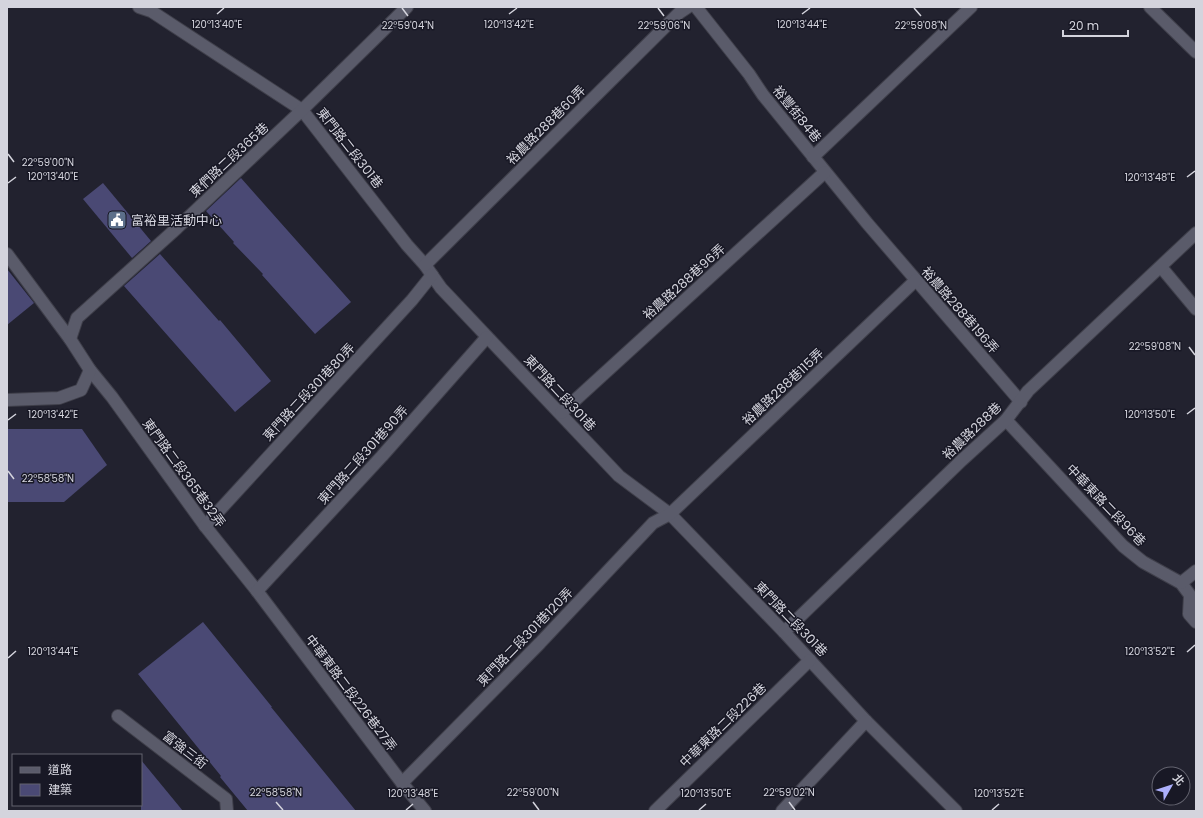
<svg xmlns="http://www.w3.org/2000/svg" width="1203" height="818" viewBox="0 0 1203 818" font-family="Poppins,'Noto Sans TC',sans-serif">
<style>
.building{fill:#4a4974}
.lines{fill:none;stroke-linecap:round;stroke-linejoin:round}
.minor-casing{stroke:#3f3f4a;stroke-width:14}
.minor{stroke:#5a5b6a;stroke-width:12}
.ticks{fill:none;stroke:#d4d4dd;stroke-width:1.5}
.labels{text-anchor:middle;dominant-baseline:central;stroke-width:3;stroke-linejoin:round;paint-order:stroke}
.street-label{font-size:13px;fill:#d4d4dd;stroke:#181825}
.poi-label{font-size:13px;fill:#d4d4dd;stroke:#181825;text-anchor:start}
.ticks-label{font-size:10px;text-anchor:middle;fill:#d4d4dd;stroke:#181825;stroke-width:3;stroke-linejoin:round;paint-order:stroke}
</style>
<rect width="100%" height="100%" fill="#22222f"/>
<!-- building -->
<g class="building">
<path d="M241,178L351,302L315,334L262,275L263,274L233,243L234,242L206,211Z"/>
<path d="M103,183L151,241L132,258L83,199Z"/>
<path d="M160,254L219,321L220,320L271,381L235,412L124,286Z"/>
<path d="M7,269L34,303L7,325Z"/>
<path d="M7,429H82L107,465L64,502H7Z"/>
<path d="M203,622L272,707H271L356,811H248L220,777L221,776L138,674Z"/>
<path d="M141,760L183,811H141Z"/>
</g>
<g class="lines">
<!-- minor casing -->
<g class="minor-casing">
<g id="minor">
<path d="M139,7L151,11L302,110L407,245L425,265L441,288L619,476L670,514L784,632L866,721L956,811"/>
<path d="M696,7L749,74L763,95L867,223L1021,402"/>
<path d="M1150,7L1196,52"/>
<path d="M813,157L971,7"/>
<path d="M7,254L70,339"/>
<path d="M425,265L679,13L688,7"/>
<path d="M1161,267L1196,309"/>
<path d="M90,370L112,397L205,526L257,591L402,783L425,811"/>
<path d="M7,400L59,398L81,390L90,370L70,339L77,318L177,228L302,110L407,7"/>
<path d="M561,413L825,172"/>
<path d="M1006,420L1123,546L1143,562L1181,583L1190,595L1189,614L1196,622"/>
<path d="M205,526L412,300L432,275"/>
<path d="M1181,583L1196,571"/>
<path d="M257,591L382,456L487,337"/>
<path d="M784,632L962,460L1006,420L1028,391L1196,233"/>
<path d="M118,716L226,799L227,811"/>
<path d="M402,783L540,643L653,523L670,514L916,280"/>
<path d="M655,811L810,660"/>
<path d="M782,811L866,721"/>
</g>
</g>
<!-- minor -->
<use href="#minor" class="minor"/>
</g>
<!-- ticks -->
<path class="ticks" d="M402,8L408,16M658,8L664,16M914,8L921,16M217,14L224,8M509,14L517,8M802,14L810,8M8,154L14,162M1187,177L1195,171M8,183L16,177M1189,347L1195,355M1187,414L1195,408M8,420L16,414M8,471L14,479M1187,652L1195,645M8,658L16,651M276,802L283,810M533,802L539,810M789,802L795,810M406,810L413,804M699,810L706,804M992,810L999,804"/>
<!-- icons -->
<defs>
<g id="civic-square" transform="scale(1)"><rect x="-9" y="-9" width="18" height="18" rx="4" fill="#5c6f8a" stroke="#181825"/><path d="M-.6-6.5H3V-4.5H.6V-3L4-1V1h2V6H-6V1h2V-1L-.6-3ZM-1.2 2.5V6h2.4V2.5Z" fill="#fff"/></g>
</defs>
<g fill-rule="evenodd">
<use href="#civic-square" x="117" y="220"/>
</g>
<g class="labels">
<!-- street labels -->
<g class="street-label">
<text transform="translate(797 114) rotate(51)">裕豐街84巷</text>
<text transform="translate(546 125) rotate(-45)">裕農路288巷60弄</text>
<text transform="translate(350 148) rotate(52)">東門路二段301巷</text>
<text transform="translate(229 160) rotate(-43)">東們路二段365巷</text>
<text transform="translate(684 282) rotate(-42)">裕農路288巷96弄</text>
<text transform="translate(960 310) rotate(49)">裕農路288巷196弄</text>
<text transform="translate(783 387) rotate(-43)">裕農路288巷115弄</text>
<text transform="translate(309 392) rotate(-47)">東門路二段301巷80弄</text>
<text transform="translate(560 393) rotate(47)">東門路二段301巷</text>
<text transform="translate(972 431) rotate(-44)">裕農路288巷</text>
<text transform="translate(363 455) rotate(-48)">東門路二段301巷90弄</text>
<text transform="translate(184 473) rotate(54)">東門路二段365巷32弄</text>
<text transform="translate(1106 505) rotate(46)">中華東路二段96巷</text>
<text transform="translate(791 619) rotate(46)">東門路二段301巷</text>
<text transform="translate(525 637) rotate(-46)">東門路二段301巷120弄</text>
<text transform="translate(351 693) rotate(53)">中華東路二段226巷27弄</text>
<text transform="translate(723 725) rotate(-44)">中華東路二段226巷</text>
<text transform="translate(185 750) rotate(38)">富強三街</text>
</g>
<!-- poi labels -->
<g class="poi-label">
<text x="131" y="220">富裕里活動中心</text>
</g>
</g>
<g class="ticks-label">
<text x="217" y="28">120°13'40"E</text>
<text x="509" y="28">120°13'42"E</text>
<text x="802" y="28">120°13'44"E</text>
<text x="408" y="29">22°59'04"N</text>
<text x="664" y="29">22°59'06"N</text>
<text x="921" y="29">22°59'08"N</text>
<text x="48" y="166">22°59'00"N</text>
<text x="53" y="180">120°13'40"E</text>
<text x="1150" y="181">120°13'48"E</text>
<text x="1155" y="350">22°59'08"N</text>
<text x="53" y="418">120°13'42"E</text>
<text x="1150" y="418">120°13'50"E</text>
<text x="48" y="482">22°58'58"N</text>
<text x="53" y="655">120°13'44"E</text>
<text x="1150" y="655">120°13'52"E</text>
<text x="276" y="796">22°58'58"N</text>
<text x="533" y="796">22°59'00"N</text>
<text x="789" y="796">22°59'02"N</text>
<text x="413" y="797">120°13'48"E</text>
<text x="706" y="797">120°13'50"E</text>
<text x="999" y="797">120°13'52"E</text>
</g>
<!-- border -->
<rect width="1203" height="818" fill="none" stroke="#d4d4dd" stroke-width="16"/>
<!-- legend -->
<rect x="12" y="754" width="130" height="52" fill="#181825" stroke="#63636f"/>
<rect x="20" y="767" width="20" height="6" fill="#5a5b6a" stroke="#63636f"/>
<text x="48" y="774" font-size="12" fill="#d4d4dd">道路</text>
<rect x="20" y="784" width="20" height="12" fill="#4a4974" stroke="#63636f"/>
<text x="48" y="794" font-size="12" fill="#d4d4dd">建築</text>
<!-- north arrow -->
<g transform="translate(1171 786) rotate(51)"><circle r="19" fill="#181825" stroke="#63636f"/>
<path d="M0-3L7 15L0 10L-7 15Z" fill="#acaffb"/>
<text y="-6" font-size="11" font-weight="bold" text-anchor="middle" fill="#d4d4dd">北</text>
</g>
<!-- scale -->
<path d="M1063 30v6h65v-6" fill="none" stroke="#d4d4dd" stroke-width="2"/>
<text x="1069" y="30" font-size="12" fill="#d4d4dd" stroke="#181825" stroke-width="3" paint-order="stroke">20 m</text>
</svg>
